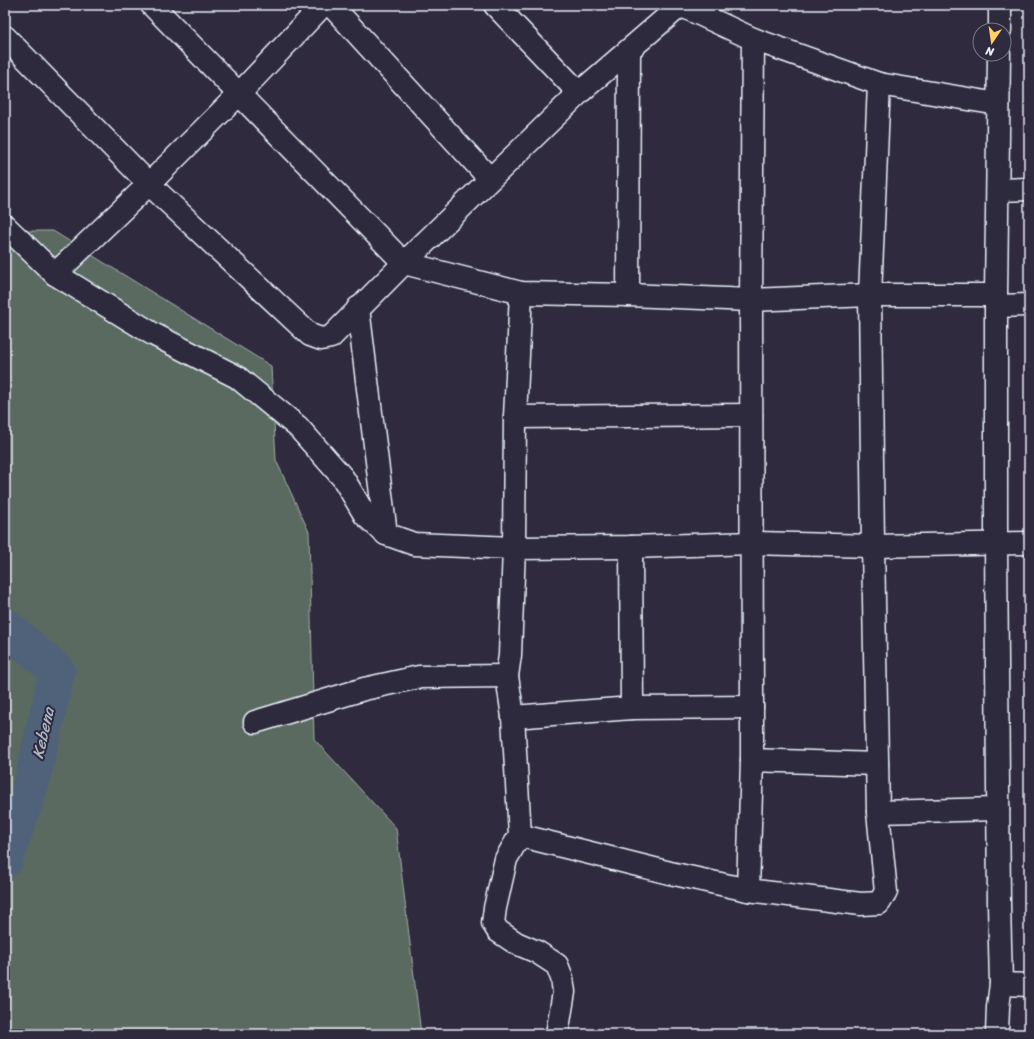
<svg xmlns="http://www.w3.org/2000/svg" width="1034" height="1039" viewBox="0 0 1034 1039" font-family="Sriracha,sans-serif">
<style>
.green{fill:#5a6a61;stroke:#a1aeac}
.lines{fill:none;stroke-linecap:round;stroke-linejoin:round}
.river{stroke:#4f627a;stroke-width:36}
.minor-casing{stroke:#e8f1f8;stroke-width:25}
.secondary-casing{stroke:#e8f1f8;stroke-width:25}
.minor{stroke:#2f2a3d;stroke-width:22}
.secondary{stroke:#2f2a3d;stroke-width:22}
.labels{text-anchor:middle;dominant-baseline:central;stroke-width:4;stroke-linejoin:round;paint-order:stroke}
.water-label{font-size:16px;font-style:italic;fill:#abb8c6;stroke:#2f2a3d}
</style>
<rect width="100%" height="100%" fill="#2f2a3d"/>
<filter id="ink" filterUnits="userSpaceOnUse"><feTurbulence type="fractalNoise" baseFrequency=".025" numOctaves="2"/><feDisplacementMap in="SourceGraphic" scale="8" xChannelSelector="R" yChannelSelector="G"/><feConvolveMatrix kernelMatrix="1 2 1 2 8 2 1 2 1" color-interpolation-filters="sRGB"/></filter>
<g filter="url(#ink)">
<!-- green -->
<path class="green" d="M5,231H53L271,366L276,460L309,532L314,739L396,828L421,1034H5Z"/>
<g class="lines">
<!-- river -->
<path class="river" d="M5,626L57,671L32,781L5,860"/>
<!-- minor casing -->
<g class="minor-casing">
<g id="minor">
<path d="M152,5L404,263L521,293L628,295L751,300L870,295H996"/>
<path d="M331,5L490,179"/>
<path d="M495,5L579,93"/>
<path d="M680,5L753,39L879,84L998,104"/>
<path d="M1000,30V5"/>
<path d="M5,37L149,184L310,335L321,339L331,337L404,263L579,93L681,5"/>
<path d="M998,190L1029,189"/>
<path d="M55,274L149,184L239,94L323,5"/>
<path d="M521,293L515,417L514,548L510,655L507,676L513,717L520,835L506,859L495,908L493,923L498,931L516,943L537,952L557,965L562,978L564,992L557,1034"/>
<path d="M628,295L629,50"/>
<path d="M996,306L1029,305"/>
<path d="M358,308L386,534"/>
<path d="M515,417L751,415"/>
<path d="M631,547L632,708"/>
<path d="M513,717L632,708L752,707"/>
<path d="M255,722L364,689L419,677L507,676"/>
<path d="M752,760L877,764"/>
<path d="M878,812L998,809"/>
<path d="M520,835L530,838L670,873L748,890L861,904L879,903L886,892L878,812L873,546L870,295L879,84"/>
<path d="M748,890L752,760V707L751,300L753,39"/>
<path d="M1001,984L1029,985"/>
<path d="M997,1034L998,1007L1001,984L999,904L996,544V295L999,54"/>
</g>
</g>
<!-- secondary casing -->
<g class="secondary-casing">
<path id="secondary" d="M5,226L55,274L153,334L237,377L298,427L343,478L365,515L386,534L414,544L514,548L631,547L752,543L873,546L1029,543"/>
</g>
<!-- minor -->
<use href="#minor" class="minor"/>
<!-- secondary -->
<use href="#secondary" class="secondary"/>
</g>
</g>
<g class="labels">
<!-- water labels -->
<g class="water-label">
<text transform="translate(43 733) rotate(-77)">Kebena</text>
</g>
</g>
<!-- margin -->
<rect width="1034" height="1039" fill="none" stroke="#2f2a3d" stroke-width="20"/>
<rect x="10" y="10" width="1014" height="1019" fill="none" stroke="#e8f1f8" stroke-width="1.5" filter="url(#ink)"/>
<!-- north arrow -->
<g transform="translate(992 42) rotate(193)"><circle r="19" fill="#2f2a3d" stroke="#797a88"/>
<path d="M0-3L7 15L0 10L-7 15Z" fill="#ffd166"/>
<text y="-6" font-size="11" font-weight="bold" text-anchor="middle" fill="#e8f1f8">N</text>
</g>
</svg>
